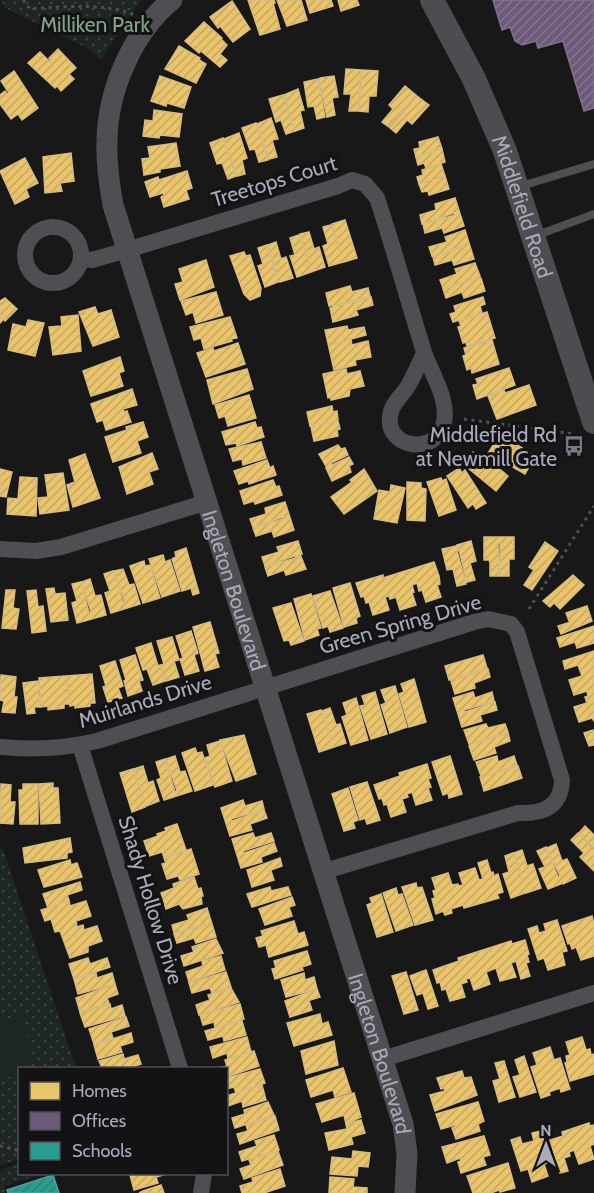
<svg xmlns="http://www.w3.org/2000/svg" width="594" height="1193" viewBox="0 0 594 1193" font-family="Cabin,sans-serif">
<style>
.park{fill:url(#park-dots)}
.pitch{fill:#1e2621}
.homes{fill:url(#homes-hatch);stroke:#d6bc82;stroke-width:1.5}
.offices{fill:url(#offices-hatch);stroke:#7f728d;stroke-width:1.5}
.schools{fill:url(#schools-hatch);stroke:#50a19c;stroke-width:1.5}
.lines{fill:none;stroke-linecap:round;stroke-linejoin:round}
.path{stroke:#4f4f54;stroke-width:3;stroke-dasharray:3 4.5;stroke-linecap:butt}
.service{stroke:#4e4e53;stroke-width:8}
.minor{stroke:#4e4e53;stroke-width:16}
.tertiary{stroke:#4e4e53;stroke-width:21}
.secondary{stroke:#4c4d51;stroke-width:24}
.labels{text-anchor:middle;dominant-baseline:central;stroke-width:6;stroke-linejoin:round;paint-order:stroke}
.park-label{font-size:21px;fill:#7fa68a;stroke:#131215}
.street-label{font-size:21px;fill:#a9abba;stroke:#131215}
.poi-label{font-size:21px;fill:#a9abba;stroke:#131215;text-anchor:end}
</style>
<defs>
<pattern id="park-dots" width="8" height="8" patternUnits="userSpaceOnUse" patternTransform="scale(1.5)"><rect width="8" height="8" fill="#1e2621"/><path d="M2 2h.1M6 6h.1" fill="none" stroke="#3c433f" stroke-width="1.8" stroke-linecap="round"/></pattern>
<pattern id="homes-hatch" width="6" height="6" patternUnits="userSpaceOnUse" patternTransform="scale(1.5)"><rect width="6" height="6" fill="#e9c46a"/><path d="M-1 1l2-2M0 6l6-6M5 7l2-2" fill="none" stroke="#c5a760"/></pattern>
<pattern id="offices-hatch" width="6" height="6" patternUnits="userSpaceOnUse" patternTransform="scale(1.5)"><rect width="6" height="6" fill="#6d597a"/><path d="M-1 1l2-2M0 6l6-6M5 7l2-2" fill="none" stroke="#857590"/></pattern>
<pattern id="schools-hatch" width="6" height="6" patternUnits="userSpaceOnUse" patternTransform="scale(1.5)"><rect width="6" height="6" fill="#2a9d8f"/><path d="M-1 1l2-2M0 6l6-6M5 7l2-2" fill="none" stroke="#2c8279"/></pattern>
</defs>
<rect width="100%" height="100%" fill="#181819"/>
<!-- park -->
<g class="park">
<path d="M1,0H142L128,18L101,60L91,50L5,8Z"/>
<path d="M0,849H3L76,1068H20L19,1159L0,1166Z"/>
<path d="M19,1163L20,1174H44L4,1186L6,1193H0V1170Z"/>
</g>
<!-- pitch -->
<path class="pitch" d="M22,1015L34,1060L27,1068H20L19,1075L0,1079V1020Z"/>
<!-- homes -->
<g class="homes">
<path d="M248,0H274L275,3H273L280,29L260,35Z"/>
<path d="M277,0H301L307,20L287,26Z"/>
<path d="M306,0H331L333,6L310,13Z"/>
<path d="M338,0H357L359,5L341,11Z"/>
<path d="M232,1L250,29L233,42L220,26L218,28L210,17Z"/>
<path d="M204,22L222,38L221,39L227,45L220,54L227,60L220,67L201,51L199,53L185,41Z"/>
<path d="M179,46L200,58L199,60L206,64L196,83L165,69Z"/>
<path d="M58,49L76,68L69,74L74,79L61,91L57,86L55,88L28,63L40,52L50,62L51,61L49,58Z"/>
<path d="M346,69L361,70L358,111H349L351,94H344Z"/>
<path d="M362,70L378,71L376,96H369L368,112L359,111Z"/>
<path d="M14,71L38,108L22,120L18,114L11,119L0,104V95L5,91L7,94L9,93L1,81Z"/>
<path d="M160,76L191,87L184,108L167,103L166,106L151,101Z"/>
<path d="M334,76L338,97L332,98L335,115L327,117L319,80L320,78Z"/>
<path d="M318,79L325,117L317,119L314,106L308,107L304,82Z"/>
<path d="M405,86L416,95L389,127L382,122L393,109L389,105Z"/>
<path d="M298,89L304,110L300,111L304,128L295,131L284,95Z"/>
<path d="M283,95L295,131L286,134L281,120L276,122L269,99Z"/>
<path d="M417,96L429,105L412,124L407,120L396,133L390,128Z"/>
<path d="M154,110L182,114L179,137L160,135L159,138L143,136L145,120L153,121Z"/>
<path d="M271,118L278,139L272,140L277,157L269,159L257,124Z"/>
<path d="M256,123L268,160L259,162L255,149L250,150L242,128Z"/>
<path d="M239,133L247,158L242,160L245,174L237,176L224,139Z"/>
<path d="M438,137L442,149L416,157L414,149L420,148L419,142Z"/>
<path d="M223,138L236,176L228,179L222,163L217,164L210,143Z"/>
<path d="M176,143L180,166L160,169V172L144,175L142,159L150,158L148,147Z"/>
<path d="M442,149L445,162L426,168L424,163L418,165L416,157Z"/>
<path d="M71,153L74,181L60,183L62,191L45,193L43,157Z"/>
<path d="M25,158L38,183L26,189L29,197L15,204L0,171Z"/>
<path d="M441,164L445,176L419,184L417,177L423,175L422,170Z"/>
<path d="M187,171L192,188L186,190L189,199L164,207L161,197L164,195L163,193L150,197L145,182L158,177L159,180Z"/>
<path d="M445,176L449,189L429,195L428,191L422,192L419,184Z"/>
<path d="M455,198L464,226L444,233L442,228L425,233L423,224L455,215L454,213L422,224L420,215L436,210L435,204Z"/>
<path d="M345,220L357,258L344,262V260L343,262L329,266L323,246L328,244L323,227L331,225L341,254L332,224Z"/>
<path d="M465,230L474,259L454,265L452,260L435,265L433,257L463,247V246L432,256L429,247L447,242L445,237Z"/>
<path d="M309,232L314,249L319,247L325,267L297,277L290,256L295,255L290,238L299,235L310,265L300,234Z"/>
<path d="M276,242L281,259L286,257L293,278L280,282L277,281L278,282L265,287L258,266L263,264L258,248L267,245L276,276L277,275L268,245Z"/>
<path d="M244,252L246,256L250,255L261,288L260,296L250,300L244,294L230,256Z"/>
<path d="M206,260L214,287L180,300L175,284L183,282L179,269Z"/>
<path d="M475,263L480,276L479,278H481L485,291L464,298L462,292L446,298L443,289L473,280V279L443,288L440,280L457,274L455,269Z"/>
<path d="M350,286L352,292L368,288L370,296L337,305V306L371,297L373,305L356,310L358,315L333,322L330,308L333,307V305L329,306L326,293Z"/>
<path d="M216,292L223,315L196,323L193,312L186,315L181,301Z"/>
<path d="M483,297L485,304L480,306L482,313L453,322L450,314L456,312L454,306Z"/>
<path d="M5,298L17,309L5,321L4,319L0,323V301Z"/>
<path d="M95,307L98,314L111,310L119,337L93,346L79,312Z"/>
<path d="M487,312L495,338L467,346L466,342L463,343L458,327L461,326L459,321Z"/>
<path d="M78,315L81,351L53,355L49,327L62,326L61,317Z"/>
<path d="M230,317L237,338L231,339L232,341L204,349L201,338L194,340L190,327Z"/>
<path d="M28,320L44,323L35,356L8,350L13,324L26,327Z"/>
<path d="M347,326L348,330L364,327L366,335L333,344L351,340L352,345L368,341L371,357L355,360L356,365L334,370L325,330Z"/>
<path d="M492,340L499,364L472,373L471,368L467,370L463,356L466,355L464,348Z"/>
<path d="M238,343L245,364L206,377L197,353L213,348L214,351Z"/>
<path d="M120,357L124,371L119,373L123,386L91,396L83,371Z"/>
<path d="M509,368L515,385L477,399L473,385L478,384L476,379Z"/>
<path d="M247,369L253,389L213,404L207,380Z"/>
<path d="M346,369L347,374L360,371L364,386L350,389L349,396L331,400L330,397L328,398L323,374Z"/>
<path d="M529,385L536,405L497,419L488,396L504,390L505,393Z"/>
<path d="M132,389L137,405L123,409L124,412L127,411L131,422L106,430L103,420L97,422L91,404Z"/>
<path d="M249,395L256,418L228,426L225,416L219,418L215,405Z"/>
<path d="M332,406L333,412L337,411L338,420L319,425L338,421L340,429L337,430L338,436L314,441L311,427H314V425L310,426L307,412Z"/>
<path d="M143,422L148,437L137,441L141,453L113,462L105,437L127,430L126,427Z"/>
<path d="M255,422L257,428L261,427L264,437L237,446L236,443L226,445L222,432Z"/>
<path d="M500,434L535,456L525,474L502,461L501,463L487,455Z"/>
<path d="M261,442L266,458L243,465L242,459L233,461L229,449Z"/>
<path d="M338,445L341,449L345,448L348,455L331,463L332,465L349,457L353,464L349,466L351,472L332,481L326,468H327L319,454Z"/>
<path d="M473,452L481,459L484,456L508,476L496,491L463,464Z"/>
<path d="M152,453L158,469L149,472L153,484L127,494L119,467Z"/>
<path d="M85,454L100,498L73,507L67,485L75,482L69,460Z"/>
<path d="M267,460L270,468L273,466L276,475L249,484L248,481L239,484L234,471Z"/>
<path d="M459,468L462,473L465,470L486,503L476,509L473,504L468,508L447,476Z"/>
<path d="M0,469L12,472L6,497L0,496Z"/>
<path d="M364,469L377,491L344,514L331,497L352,482L350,480Z"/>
<path d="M63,473L69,510L40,514L38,498L48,497L45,475Z"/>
<path d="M20,477L37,478L36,516L7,514L8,498L18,499Z"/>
<path d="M441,478L442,481L446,479L456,510L439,516L427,482Z"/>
<path d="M273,480L276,487L279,486L282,495L255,504L254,501L244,504L240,491Z"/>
<path d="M407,482L421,483V488L426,489L425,521L407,520Z"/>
<path d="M391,485L405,488L397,523L374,519L379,490L390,492Z"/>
<path d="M285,502L294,530L274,537L272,531L256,536L253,528L283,519V517L253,527L250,519L266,514L265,508Z"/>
<path d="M484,537H514V559H509V576H500V543H498L499,576H490V563L489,560H484Z"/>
<path d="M298,541L302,554H300L306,569L286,575L284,570L268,576L265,567L296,558L295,556L265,566L262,557L279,552L277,547Z"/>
<path d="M471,541L476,561L470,563L475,580L467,582L459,550L457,551L466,584L457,586L453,569L447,570L442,549L456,546L458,547L457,545Z"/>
<path d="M545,542L558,551L532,590L524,585L534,570L529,567Z"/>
<path d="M186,548L199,593L193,595L191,588L182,591L172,559L176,557L175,552Z"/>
<path d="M163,555L165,562L170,560L180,591L162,597L149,559Z"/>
<path d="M144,561L145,566L150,565L160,598L143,603L130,566Z"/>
<path d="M434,562L439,576L440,584L437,585L441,597L426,602L422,590L419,591L417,583L412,585L414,592L412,593L416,605L400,610L396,597L390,599L389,596L385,597L389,610L373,615L369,602L366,603L364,596L361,597L356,583L383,575V578Z"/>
<path d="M123,569L129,585L134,584L140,604L111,613L105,593L110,591L104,574L113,571L123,602H125L114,571Z"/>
<path d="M573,575L584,585L560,609L554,603L550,607L543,601Z"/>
<path d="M90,579L95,596L101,595L106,615L77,623L72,603L77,601L72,584L81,582L89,613L91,612L82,582Z"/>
<path d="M350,583L360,616L356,618L357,623L344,627L333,588Z"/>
<path d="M54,588L55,594L65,593L68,620L51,622L46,589Z"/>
<path d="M6,590H15L13,608L19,609L16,629L2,628Z"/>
<path d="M36,590L38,607L43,606L46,631L32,633L27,591Z"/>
<path d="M330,591L343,628L330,632L328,626L323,628L313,596Z"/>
<path d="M311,594L321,628L317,629L319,635L305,640L294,599Z"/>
<path d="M291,603L304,641L291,645L289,640L284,641L273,608Z"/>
<path d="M587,606L592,621L561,634L558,626L571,622L569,621L566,613Z"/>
<path d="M210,622L219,653L215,654L219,667L205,671L193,627Z"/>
<path d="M594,626V643L577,648L575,642L560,647L557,638Z"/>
<path d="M191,631L198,653L194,655L199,671L185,675L180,659L183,658L176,636Z"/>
<path d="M172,637L179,660L174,661L179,677L166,681L161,665L164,664L157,641Z"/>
<path d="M151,643L158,666L160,665L165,681L153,685L147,669L143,670L136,648Z"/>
<path d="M594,651V721L592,718L579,722L574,707L587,703L585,697L588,696L587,691L574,695L569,680L582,676L578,665L565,669L563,661Z"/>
<path d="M135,655L143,680L139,681L142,691L128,696L124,681L126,680L120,660Z"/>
<path d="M483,655L487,668L458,677L459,678L488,669L490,677L474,683L475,688L455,694L451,681L452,679L449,680L445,666Z"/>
<path d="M115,661L123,686L118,688L122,698L108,702L103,687L106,686L100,666Z"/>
<path d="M92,674L95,703H90V706L75,708V705L70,706L67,681L69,704H64V708L48,710V706L41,707L39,678Z"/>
<path d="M1,675L16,677L14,697H17L15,713L2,712L4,701L0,700Z"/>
<path d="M414,679L426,722L409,727L399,694L404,692L401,684Z"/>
<path d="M38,681L40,707H34L35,713L27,714L23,683Z"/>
<path d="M395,686L407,727L390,733L381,705L386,703L381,690Z"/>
<path d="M375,692L387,734L371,739L360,706L365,705L362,696Z"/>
<path d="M473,692L475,698L492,692L494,701L464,710L465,712L495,702L497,710L480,715L482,721L462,727L453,698Z"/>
<path d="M356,698L368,740L351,745L342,717L347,715L343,703Z"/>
<path d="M330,708L336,725L340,724L346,743L319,752L307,714L321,710L332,741L322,711Z"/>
<path d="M486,724L488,728L505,724L508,732L476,742V743L508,733L510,741L494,747L496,753L474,760L469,746L471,745L469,744L464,730Z"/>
<path d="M593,730L594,745L589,746L584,733Z"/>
<path d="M244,735L256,774L236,781L220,740Z"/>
<path d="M220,741L232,781L215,787L205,758L210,756L207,745Z"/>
<path d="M195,748L197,753L202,752L213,785L195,791L182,753Z"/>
<path d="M175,756L180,772L185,771L192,791L164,800L157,780L161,778L156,762L165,759L175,792L177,791L166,759Z"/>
<path d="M450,756L462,794L449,798L448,793L443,795L432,762Z"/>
<path d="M497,756L498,762L514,756L517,765L489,775L518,766L522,778L484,791L480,777H483L481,776L476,762Z"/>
<path d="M427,764L431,778L428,779L431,787L428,788L432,800L416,805L412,792L407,794L408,797L402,799L406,812L391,817L387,804L384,805L382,798L379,799L374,785L400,776L399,773Z"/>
<path d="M143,766L148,783L153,781L159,801L146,806L144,804L145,807L132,812L120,773L133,769L143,798L134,769Z"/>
<path d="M367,782L380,820L367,824L365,818L360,820L350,787Z"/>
<path d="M53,783V788H58L60,823L41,824L39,784Z"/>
<path d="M1,784L11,785L10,802H15L13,824L0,823Z"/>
<path d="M23,784H38V824H20L19,790H23Z"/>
<path d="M348,788L358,820L353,822L355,828L344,831L332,794Z"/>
<path d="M243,800L245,806L262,801L264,809L231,819L232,821L264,810L267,818L250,824L252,830L230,836L221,808Z"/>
<path d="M177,824L186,850L164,857L162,852L149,856L144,841L158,836L157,834L166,831L165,828Z"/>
<path d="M585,826L594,835V848L579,833Z"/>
<path d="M253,833L255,838L271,833L274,841L243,851L244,853L274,843L277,851L261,857L262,862L241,868L232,839Z"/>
<path d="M578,833L594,850V871L580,857L584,853L571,840Z"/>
<path d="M70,838L72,852L67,853V858L25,863L23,848Z"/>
<path d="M556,844L562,861L567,859L576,878L563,884L562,881L561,884L548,889L539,869L545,867L537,851L546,847L558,877L560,876L547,848Z"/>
<path d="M191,849L199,874L180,880L178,876L167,879L162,864L166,863L164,858Z"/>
<path d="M522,850L527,866L533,864L541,888L526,893L525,889V893L511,898L503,874L509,872L505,856L513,853L524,884L514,853Z"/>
<path d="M280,858L282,866L268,871H271L274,880L252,887L247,870Z"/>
<path d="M70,860L71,865L77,863L82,877L44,887L38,870Z"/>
<path d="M487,860L491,873L493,872L494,876L498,874L503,892L497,894L499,898L464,908L463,905L451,909L452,913L445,915L443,911L436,914L432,899L435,898L433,891L436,890L432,878L448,873L452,885L458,884L459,886L463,885L459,873L475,868L479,880L483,879L478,863Z"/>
<path d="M194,877L198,889L201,888L203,896H201L202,904L183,909L179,904L166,909L161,893L174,888L173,884Z"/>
<path d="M80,882L82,890L67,895L69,900L50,907L69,901L70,906L86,901L91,916L76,921L77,927L83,925L84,930L97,926L102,941L88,946V952L70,958L60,931L55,932L51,919L45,921L41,910L48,908L43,894Z"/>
<path d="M416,883L417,888L422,887L433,920L415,925L402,887Z"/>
<path d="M270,887L271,891L288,887L291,895L252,907L247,894Z"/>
<path d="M396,888L398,895L402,894L413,925L396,931L383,893Z"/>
<path d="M381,894L393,932L377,937L367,905L372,903L370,898Z"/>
<path d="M292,897L295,905L289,907L292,916L265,925L259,909Z"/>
<path d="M207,908L216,937L196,943L194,938L177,943L174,934L205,925V924L174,933L172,925L189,920L187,915Z"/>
<path d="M592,916L594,924V956L581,960L576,947L572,949L570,943L568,944L562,926Z"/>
<path d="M557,920L567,951L562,952L565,965L548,970L544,958L538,960L528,929L537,926L539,933L546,931L544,924Z"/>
<path d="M294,921L298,934L304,932L308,945L269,957L266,945L259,947L256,938L263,936L261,931Z"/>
<path d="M216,939L223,953L184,966L181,956L194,952L192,947Z"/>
<path d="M525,940L529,954L527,955L529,962L526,963L530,976L521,979L516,961L511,963L516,977L500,981L496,968L486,972L490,984L474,990L470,978L466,979L467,982L461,984L465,997L450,1001L446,989L442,990L440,982L437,983L433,970L459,961L458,958L511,941L512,944Z"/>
<path d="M307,951L311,964L302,967L303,970L275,979L272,969L276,968L274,961Z"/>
<path d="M221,956L225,970L189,982L186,972L203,966L202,961Z"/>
<path d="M88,958L90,964L107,958L110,967L74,979L69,964Z"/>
<path d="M426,970L438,1006L428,1009L423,993L417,995L410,976Z"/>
<path d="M226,972L231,987L212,993L210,988L192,993L189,983Z"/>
<path d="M406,972L418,1010L404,1014L392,976Z"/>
<path d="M96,973L97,978L112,973L115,984L78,994L74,979Z"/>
<path d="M304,973L305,980L314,977L317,989L286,997L281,980Z"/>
<path d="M115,984L118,994L107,998L109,1003L80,1012L76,998Z"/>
<path d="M231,988L239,1002L199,1015L196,1005L210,1000L208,995Z"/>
<path d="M317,989L320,997L307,1001H309L312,1010L290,1017L285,1001Z"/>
<path d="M110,1004L111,1009L122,1005L125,1016L85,1027L80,1013Z"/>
<path d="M240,1004L244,1019L215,1028L214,1022L203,1025L200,1015Z"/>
<path d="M320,1014L322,1024L328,1022L332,1035L294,1046L287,1023Z"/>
<path d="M126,1017L129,1026L111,1032L113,1038L94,1044L89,1029Z"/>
<path d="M242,1021L246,1035L224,1041L223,1036L208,1040L205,1031Z"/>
<path d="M131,1033L133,1042L120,1046L122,1052L98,1059L94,1045Z"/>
<path d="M247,1037L251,1052L228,1059L227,1053L213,1058L210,1047Z"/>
<path d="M582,1037L586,1050L590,1049L591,1055L594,1054V1074L570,1081L565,1063L567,1062L566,1056L570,1055L566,1042Z"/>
<path d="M334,1041L338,1065L306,1074L301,1051Z"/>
<path d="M550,1047L554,1060L560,1058L570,1089L561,1092L560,1088L549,1092L550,1095L541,1098L531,1067L537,1065L533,1053Z"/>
<path d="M254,1051L259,1066L226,1077V1068H218L227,1066L225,1060Z"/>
<path d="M123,1054L124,1059L138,1055L141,1064L128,1068H102L99,1061Z"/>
<path d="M524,1056L536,1092L520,1097L513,1077L520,1075L515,1060Z"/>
<path d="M504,1061L515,1097L499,1102L493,1081L500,1079L495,1063Z"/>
<path d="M343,1068L351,1092L335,1097L333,1090L311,1097L306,1080Z"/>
<path d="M260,1069L265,1083L236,1093L234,1087L226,1089V1078Z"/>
<path d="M462,1071L464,1078L471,1077L477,1095L435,1111L430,1095L445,1091L444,1088L441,1089L437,1078Z"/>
<path d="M262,1085L266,1100L243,1107L242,1101L228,1106L226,1096Z"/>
<path d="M354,1093L361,1117L346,1124L344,1115L322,1122L316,1104Z"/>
<path d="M268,1102L274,1115L235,1128L232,1118L245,1114L244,1110Z"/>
<path d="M478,1102L484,1121L478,1124L480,1131L456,1139L452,1128L455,1127V1125L441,1129L436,1114Z"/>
<path d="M275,1116L279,1130L240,1144L237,1134L248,1131L246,1125Z"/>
<path d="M361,1120L365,1133L351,1137L353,1144L329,1150L325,1133L347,1129L346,1124Z"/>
<path d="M589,1123L590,1126L594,1125V1144L590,1146L594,1159L579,1164L574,1150L569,1152L570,1156L564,1158L568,1171L560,1173L550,1140L563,1136L562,1132Z"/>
<path d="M541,1131L551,1162L544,1164L548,1176L532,1182L528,1169L521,1171L511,1140L520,1137L522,1144L534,1141L532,1133Z"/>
<path d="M274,1135L279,1150L242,1161L239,1152L257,1146L255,1141Z"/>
<path d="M484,1136L490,1155L483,1157L486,1165L461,1173L458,1162L461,1161L460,1158L447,1163L442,1147Z"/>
<path d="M278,1151L283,1165L244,1179L240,1169L251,1165L249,1160Z"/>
<path d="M353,1151L370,1153L368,1167L358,1166L357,1176L330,1174L332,1157L352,1159Z"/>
<path d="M508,1163L515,1188L500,1192L499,1190L491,1193H473L467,1176Z"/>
<path d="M280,1169L285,1186L264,1193H242L240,1186L253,1182L252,1178Z"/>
<path d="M135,1174H167L156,1177L158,1183L134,1190L130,1175Z"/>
<path d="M330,1177L354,1179L353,1187L367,1188V1193H329Z"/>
<path d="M161,1185L164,1193H139L143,1191Z"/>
</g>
<!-- offices -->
<path class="offices" d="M493,0H594V108L584,111L563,41L538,48L536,41L522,45L515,41L510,27L502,30Z"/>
<!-- schools -->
<path class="schools" d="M53,1175L59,1193H8L7,1190Z"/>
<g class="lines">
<!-- path -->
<g class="path">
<path d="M23,0L30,9C65,7 101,2 135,15"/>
<path d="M464,419L574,434"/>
<path d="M529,609L594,506"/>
<path d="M0,1146L15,1149L20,1153"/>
</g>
<!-- service -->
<g class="service">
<path d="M518,187L594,164"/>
<path d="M535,236L594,214"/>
</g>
<!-- minor -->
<g class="minor">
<circle cx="53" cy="255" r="28"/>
<path d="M81,259L92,260L127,250L338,186L352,180L365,184L377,198C394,249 408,301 424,352C431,373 449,399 444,422C438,456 386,449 390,417C391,404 401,397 408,386C414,376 419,364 424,353"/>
<path d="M0,549L36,551L61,547L207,502"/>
<path d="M80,745L180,1068"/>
<path d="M0,747C31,750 67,748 97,741L474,622L488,619L511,624L517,632L562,780C561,808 542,814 518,813L322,872"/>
<path d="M383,1059L594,993"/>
<path d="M201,1193L204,1174"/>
</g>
<!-- tertiary -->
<path class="tertiary" id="s1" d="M172,0C133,32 108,89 107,140C106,161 109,183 113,205L403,1124L407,1153L405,1193"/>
<!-- secondary -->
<path class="secondary" id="s2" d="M432,0L474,79L505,151L594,422"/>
</g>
<!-- icons -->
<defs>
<g id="bus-bare" transform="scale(1.62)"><path d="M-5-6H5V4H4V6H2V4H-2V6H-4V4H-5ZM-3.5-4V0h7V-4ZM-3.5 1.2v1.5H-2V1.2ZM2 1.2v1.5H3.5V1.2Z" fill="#767882" stroke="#131215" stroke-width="2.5" paint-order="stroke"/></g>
</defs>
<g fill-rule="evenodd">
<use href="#bus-bare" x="574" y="446"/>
</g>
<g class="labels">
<!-- park labels -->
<g class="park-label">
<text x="95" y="24">Milliken Park</text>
</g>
<!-- street labels -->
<g class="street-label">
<text transform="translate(274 181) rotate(-17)">Treetops Court</text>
<text stroke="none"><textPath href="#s2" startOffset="226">Middlefield Road</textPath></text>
<text stroke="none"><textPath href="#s1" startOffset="628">Ingleton Boulevard</textPath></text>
<text transform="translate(400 624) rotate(-16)">Green Spring Drive</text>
<text transform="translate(145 701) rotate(-17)">Muirlands Drive</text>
<text transform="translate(151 900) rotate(73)">Shady Hollow Drive</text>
<text stroke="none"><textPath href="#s1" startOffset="1114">Ingleton Boulevard</textPath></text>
</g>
<!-- poi labels -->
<g class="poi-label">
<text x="557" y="434">Middlefield Rd<tspan x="557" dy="24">at Newmill Gate</tspan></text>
</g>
</g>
<!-- legend -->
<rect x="18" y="1067" width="210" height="108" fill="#131215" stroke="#4f4f57" stroke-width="1.5"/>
<rect x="30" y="1082" width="30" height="18" fill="#e9c46a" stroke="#4f4f57" stroke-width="1.5"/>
<text x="72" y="1097" font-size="18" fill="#a9abba">Homes</text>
<rect x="30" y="1112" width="30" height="18" fill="#6d597a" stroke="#4f4f57" stroke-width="1.5"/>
<text x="72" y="1127" font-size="18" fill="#a9abba">Offices</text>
<rect x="30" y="1142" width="30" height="18" fill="#2a9d8f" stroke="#4f4f57" stroke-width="1.5"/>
<text x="72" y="1157" font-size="18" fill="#a9abba">Schools</text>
<!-- north arrow -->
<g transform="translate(546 1145)" stroke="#131215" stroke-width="4.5" paint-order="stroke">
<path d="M0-4.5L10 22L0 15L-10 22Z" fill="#a9abba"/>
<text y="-9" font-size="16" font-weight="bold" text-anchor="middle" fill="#a9abba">N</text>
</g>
</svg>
